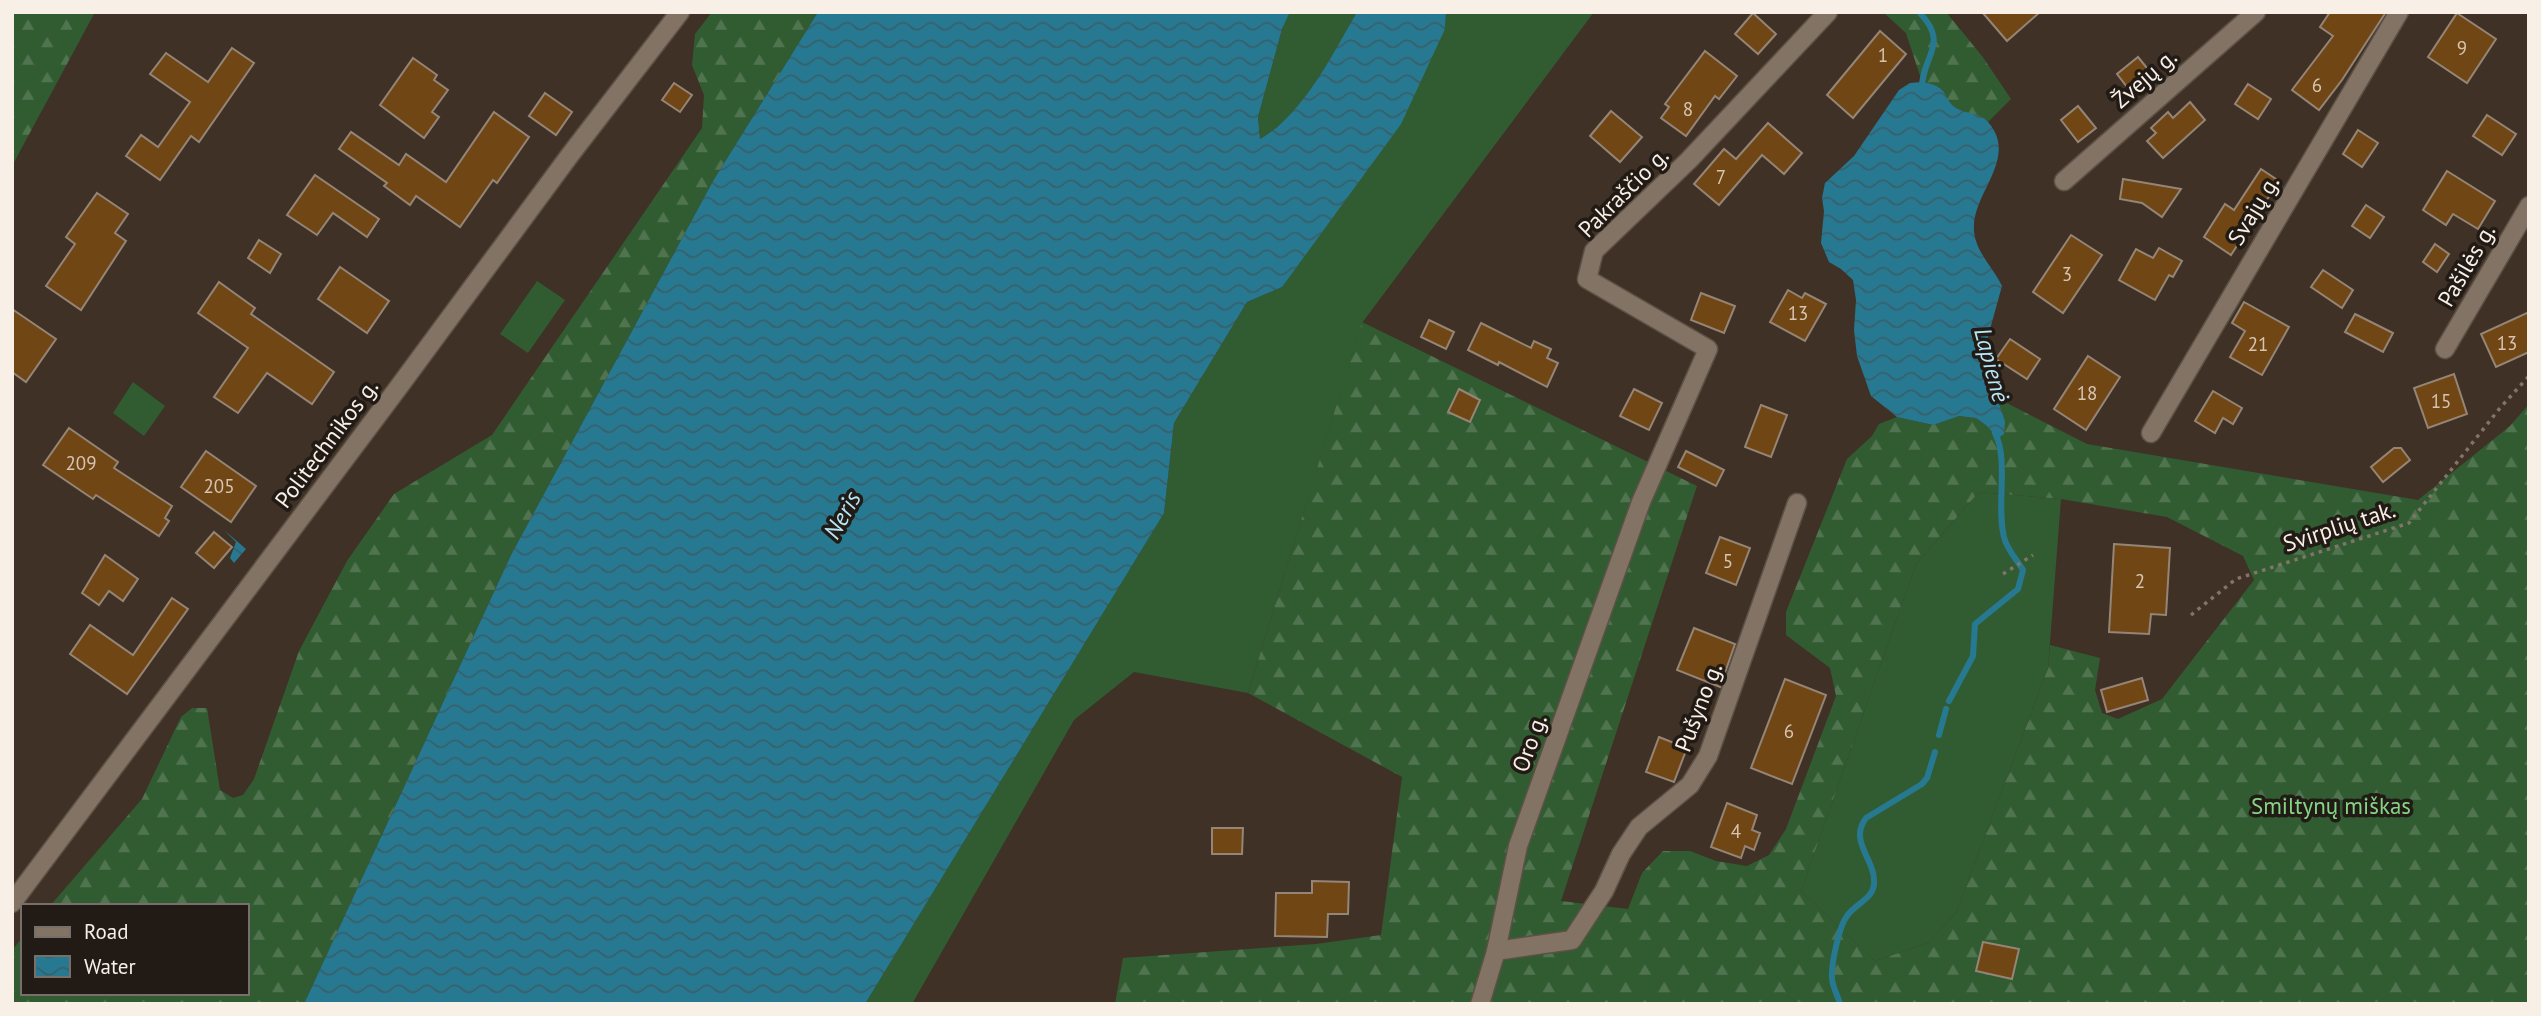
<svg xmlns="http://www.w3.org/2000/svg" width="2541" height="1016" viewBox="0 0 2541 1016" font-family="'PT Sans',sans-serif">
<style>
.grass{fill:#315c32}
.forest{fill:url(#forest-firs);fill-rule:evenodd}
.water{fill:url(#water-waves)}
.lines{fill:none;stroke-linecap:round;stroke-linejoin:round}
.stream{stroke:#277991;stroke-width:6}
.building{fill:#714615;stroke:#958577;stroke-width:2}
.street-casing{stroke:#5c5146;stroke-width:21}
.path{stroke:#81746a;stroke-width:3.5;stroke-dasharray:3.5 5;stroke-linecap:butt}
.street{stroke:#827364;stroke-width:18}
.labels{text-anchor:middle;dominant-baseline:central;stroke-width:7;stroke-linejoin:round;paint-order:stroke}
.number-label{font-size:19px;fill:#d6c5b2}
.street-label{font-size:23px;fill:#f8efe7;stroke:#211a15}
.park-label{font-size:23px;fill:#84d586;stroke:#211a15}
.water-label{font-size:24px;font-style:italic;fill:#b6e6f7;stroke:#211a15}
</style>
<defs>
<pattern id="forest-firs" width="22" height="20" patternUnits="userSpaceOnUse" patternTransform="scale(1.75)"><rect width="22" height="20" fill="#315c32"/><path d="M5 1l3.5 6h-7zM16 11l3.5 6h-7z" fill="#507450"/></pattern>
<pattern id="water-waves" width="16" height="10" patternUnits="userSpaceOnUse" patternTransform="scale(1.75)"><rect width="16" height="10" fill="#277991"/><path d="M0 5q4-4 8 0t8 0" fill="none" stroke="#38606b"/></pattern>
</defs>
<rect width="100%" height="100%" fill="#3f3125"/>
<!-- grass -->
<g class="grass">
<path d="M1290,12H1357C1332,55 1304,114 1260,139L1258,117L1282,29Z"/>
<path d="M1446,12H1594L1362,323L1248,693L1134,672L1074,720L912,1004H865L1164,513L1174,423L1247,302L1282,287L1445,29Z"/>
<path d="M537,281L565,300L528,353L500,334Z"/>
<path d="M133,382L165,406L144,436L113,413Z"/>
<path d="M1979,492L2061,499L2048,668L1956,913L1928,943L1875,961L1801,891L1916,564Z"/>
</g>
<!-- forest -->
<g class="forest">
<path d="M12,12H95L12,166Z"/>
<path d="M712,12H818L713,181L511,555L304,1004H12V950L23,937V993H247V906H50L142,799L181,717L192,708H207L220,790L233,798L243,795L254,779L299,651L347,561L394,494L492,435L702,128L704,95L692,65L695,34Z"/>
<path d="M1883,12H1946L1982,56L2011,99L1988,122C1978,115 1966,115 1956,108C1940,97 1951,86 1922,82L1906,33Z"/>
<path d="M1362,322L1697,486L1561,901L1628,909L1642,873L1663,851H1690L1716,861L1747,866L1769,855L1786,829L1836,696L1830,668L1786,635V612L1847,459L1872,436L1879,424L1897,417L1932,425L1959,416L1976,418L1987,426L2005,421L1997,398L2087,444L2418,500L2510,426L2529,404V1004H1115L1123,958L1316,944L1381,935L1402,777L1248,693ZM1979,492L2061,499L2167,517L2243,556L2254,580L2162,699L2118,719L2102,713L2095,690L2100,658L2050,645L2048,668L1956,913L1928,943L1875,961L1801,891L1916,564Z"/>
</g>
<!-- water -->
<g class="water">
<path d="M818,12H1290L1282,29L1258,117L1260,139C1303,115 1333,53 1357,12H1446L1445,29L1401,124L1282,287L1247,302L1174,423L1164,513L865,1004H304L511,555L713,181Z"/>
<path d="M1922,82C1952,86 1941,100 1958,109C1968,114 1980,113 1988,122C2018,156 1976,190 1974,224C1972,249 1992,265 2002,286L1987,340L1997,398L2005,421L2004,434L1998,438L1987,426L1976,418L1959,416L1933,425L1897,417L1871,396L1857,356L1854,330L1856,300L1853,280L1841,269L1829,262L1821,243L1824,211L1822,198L1825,183L1854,156L1899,90L1910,83Z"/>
<path d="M224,530L246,549L234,563L230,558L236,542Z"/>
</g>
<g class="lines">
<!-- stream -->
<g class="stream">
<path d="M1919,12C1951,45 1921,56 1922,89"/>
<path d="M1949,701L1973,656L1975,624L2018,589L2023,570C2017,560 2006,548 2004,537C1996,506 2009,460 1995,433"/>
<path d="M1939,735L1946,709"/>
<path d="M1840,1004C1838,996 1832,986 1832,978C1831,965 1839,926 1847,916C1855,904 1873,899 1874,884C1876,859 1848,842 1866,818L1922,784L1927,778L1935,752"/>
</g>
</g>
<!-- building -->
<g class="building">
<path d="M1982,12H2040L2007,41Z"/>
<path d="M2330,12H2386L2342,80L2319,110L2292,90L2333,36L2320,27Z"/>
<path d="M1753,13L1776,34L1758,54L1735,34Z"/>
<path d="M2457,13L2496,39L2467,83L2428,57Z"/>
<path d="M1880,31L1906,54L1853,118L1827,95Z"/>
<path d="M232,48L254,63L199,142L191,136L160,180L126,156L141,135L158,147L190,102L150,74L166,53L208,82Z"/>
<path d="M1705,51L1737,76L1719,99L1715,96L1686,136L1661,118L1669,107L1665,104Z"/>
<path d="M2138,57L2156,79L2134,96L2117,74Z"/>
<path d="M413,58L437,75L434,80L448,90L432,112L439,117L424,138L380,105Z"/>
<path d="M674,83L692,95L680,112L662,100Z"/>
<path d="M2248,84L2271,99L2258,119L2235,104Z"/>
<path d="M545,93L572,112L556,135L529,116Z"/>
<path d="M2190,102L2205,120L2163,158L2147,141L2156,133L2151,128L2168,112L2173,118Z"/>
<path d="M2078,106L2096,128L2078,142L2061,120Z"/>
<path d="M1611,111L1642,137L1620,162L1590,136Z"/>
<path d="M494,112L529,137L497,183L493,180L460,227L416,196L410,205L384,186L387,183L339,149L351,132L399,165L406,154L446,182Z"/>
<path d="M2487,115L2516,134L2502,155L2473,136Z"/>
<path d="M1768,123L1802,153L1784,174L1762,155L1719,205L1694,184L1724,149L1736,159Z"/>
<path d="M2358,130L2378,143L2362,167L2343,154Z"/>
<path d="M2261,169L2279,181L2231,255L2204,237L2225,204L2234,210Z"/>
<path d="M2447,171L2495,201L2478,229L2453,214L2446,225L2423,210Z"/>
<path d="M315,175L379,219L367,237L333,213L317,235L287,215Z"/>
<path d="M2123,179L2181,189L2162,217L2142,203L2120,199Z"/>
<path d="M97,193L128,214L115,233L126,241L81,310L46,286L75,244L66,237Z"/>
<path d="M2366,205L2384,217L2370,238L2352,226Z"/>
<path d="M2071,235L2102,255L2063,313L2033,292Z"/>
<path d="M259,240L281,254L270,273L248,258Z"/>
<path d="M2435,244L2449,254L2437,272L2423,262Z"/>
<path d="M2159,248L2182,261L2173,277L2169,275L2155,300L2119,280L2136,249L2153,258Z"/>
<path d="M340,267L389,301L367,333L318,299Z"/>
<path d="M2323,270L2353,290L2342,308L2311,287Z"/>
<path d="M219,282L255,308L251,314L334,372L312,404L267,373L238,413L214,397L248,348L198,313Z"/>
<path d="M1788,290L1802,298L1805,293L1826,304L1805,341L1770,322Z"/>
<path d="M1701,293L1735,306L1724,333L1691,320Z"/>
<path d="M2244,302L2289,327L2262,375L2230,357L2245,331L2232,323Z"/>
<path d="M12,309L56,339L26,382L12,372Z"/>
<path d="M2529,312V352L2496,367L2481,334Z"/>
<path d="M2355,314L2393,333L2383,352L2345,332Z"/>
<path d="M1429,320L1454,332L1446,349L1421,337Z"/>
<path d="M1481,323L1531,348L1534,341L1551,349L1547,358L1558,363L1547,387L1499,362L1498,365L1468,350Z"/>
<path d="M2010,339L2040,359L2027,379L1996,359Z"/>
<path d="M2088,356L2120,377L2086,430L2054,409Z"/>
<path d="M2454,374L2467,414L2428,428L2414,388Z"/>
<path d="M1459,389L1480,400L1470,422L1448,412Z"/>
<path d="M1634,389L1662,403L1649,430L1620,416Z"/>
<path d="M2213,391L2242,408L2233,424L2223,418L2215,433L2195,421Z"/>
<path d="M1761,405L1787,415L1771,457L1745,447Z"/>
<path d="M69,428L118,462L114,468L172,506L165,518L169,521L159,536L96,495L93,499L43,465Z"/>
<path d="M2394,448H2401L2410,460L2383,482L2371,467Z"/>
<path d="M206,451L256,486L231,522L181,487Z"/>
<path d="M1686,451L1724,470L1716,486L1678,467Z"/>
<path d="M214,532L232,547L214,568L196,553Z"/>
<path d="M1720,537L1750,548L1736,585L1706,573Z"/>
<path d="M2114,544L2170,548L2166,615L2151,614L2149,634L2109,632Z"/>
<path d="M105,555L138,579L123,601L109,591L99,605L82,593Z"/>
<path d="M172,598L188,609L127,694L70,654L90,625L133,655Z"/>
<path d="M1694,628L1735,644L1720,687L1677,670Z"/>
<path d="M2142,678L2148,700L2107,712L2101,690Z"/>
<path d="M1785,679L1826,695L1792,784L1751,768Z"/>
<path d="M1659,737L1687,748L1674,782L1646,772Z"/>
<path d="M1727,803L1757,815L1752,830L1760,833L1754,850L1745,846L1741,858L1711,847Z"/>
<path d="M1212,828H1243L1242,854H1212Z"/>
<path d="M1312,881L1349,882L1348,914H1328L1327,937L1275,936L1276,893H1312Z"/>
<path d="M1983,942L2019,949L2012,979L1976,971Z"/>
</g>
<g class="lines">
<!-- street casing -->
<g class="street-casing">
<g id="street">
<path d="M2064,181L2256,12"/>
<path d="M2445,349L2529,206"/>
<path d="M2151,433L2399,12"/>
<path d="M12,903L398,388L570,155L680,12"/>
<path d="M1496,951L1572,940L1604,891L1621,854L1639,827L1690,785L1708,756L1797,503"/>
<path d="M1480,1004L1496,951L1518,846L1641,502L1708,349L1587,279L1594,251L1689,160L1828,12"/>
</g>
</g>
<!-- path -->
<g class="path">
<path d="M2003,574L2033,555"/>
<path d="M2191,615L2236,579L2409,523L2500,408L2529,376"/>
</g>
<!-- street -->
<use href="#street" class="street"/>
</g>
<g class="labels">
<!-- number labels -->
<g class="number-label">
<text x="2462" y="48">9</text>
<text x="1883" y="55">1</text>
<text x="2317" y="85">6</text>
<text x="1688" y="109">8</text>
<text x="1721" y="177">7</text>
<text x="2067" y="274">3</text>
<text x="1798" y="313">13</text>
<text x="2507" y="343">13</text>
<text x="2258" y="344">21</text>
<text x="2087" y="393">18</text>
<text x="2441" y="401">15</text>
<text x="81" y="463">209</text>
<text x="219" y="486">205</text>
<text x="1728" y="561">5</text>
<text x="2140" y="581">2</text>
<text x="1789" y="731">6</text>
<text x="1736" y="831">4</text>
</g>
<!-- street labels -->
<g class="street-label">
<text transform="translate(2144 78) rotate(-41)">Žvejų g.</text>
<text transform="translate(1623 192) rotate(-45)">Pakraščio g.</text>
<text transform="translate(2253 210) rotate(-59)">Svajų g.</text>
<text transform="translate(2466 265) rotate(-60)">Pašilės g.</text>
<text transform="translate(326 443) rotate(-53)">Politechnikos g.</text>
<text transform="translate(2339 526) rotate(-18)">Svirplių tak.</text>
<text transform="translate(1698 707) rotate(-69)">Pušyno g.</text>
<text transform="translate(1529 743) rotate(-70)">Oro g.</text>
</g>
<!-- park labels -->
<g class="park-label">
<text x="2331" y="805">Smiltynų miškas</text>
</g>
<!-- water labels -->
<g class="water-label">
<text transform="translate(1992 365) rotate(75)">Lapienė</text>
<text transform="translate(842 515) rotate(-61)">Neris</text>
</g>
</g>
<!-- border -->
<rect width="2541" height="1016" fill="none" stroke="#f8efe7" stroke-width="28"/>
<!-- legend -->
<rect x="21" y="904" width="228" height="91" fill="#211a15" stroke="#776f69" stroke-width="2"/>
<rect x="35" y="927" width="35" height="10" fill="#827364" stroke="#776f69" stroke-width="2"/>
<text x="84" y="939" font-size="21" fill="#f8efe7">Road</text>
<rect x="35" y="956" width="35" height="21" fill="url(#water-waves)" stroke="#776f69" stroke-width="2"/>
<text x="84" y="974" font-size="21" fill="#f8efe7">Water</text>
</svg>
